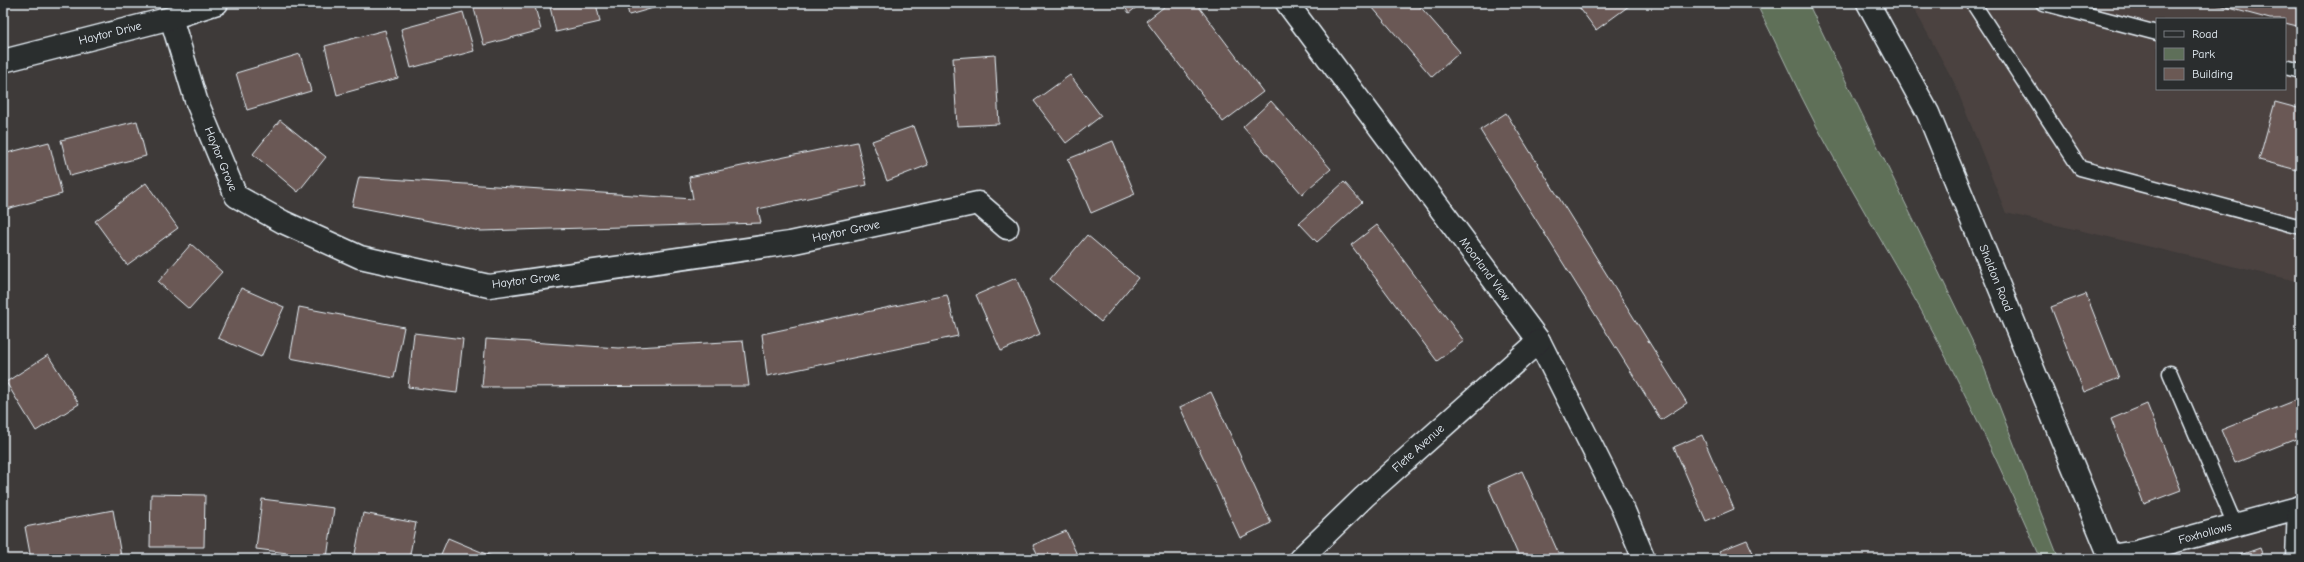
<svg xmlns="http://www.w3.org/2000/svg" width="2304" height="562" viewBox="0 0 2304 562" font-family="'Comic Neue',sans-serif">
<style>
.built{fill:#4c4341;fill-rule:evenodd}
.green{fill:#5e6f59;stroke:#a3b0a8}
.building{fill:#6b5954;stroke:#e8f1f8}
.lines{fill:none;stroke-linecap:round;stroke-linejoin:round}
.lane-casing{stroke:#e8f1f8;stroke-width:17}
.street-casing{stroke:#e8f1f8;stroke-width:25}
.secondary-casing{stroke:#e8f1f8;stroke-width:25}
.lane{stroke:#2a2d2e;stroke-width:14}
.street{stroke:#2a2d2e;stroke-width:22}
.secondary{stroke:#2a2d2e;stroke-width:22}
.labels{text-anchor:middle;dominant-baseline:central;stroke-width:3;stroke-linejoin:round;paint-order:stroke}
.street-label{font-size:12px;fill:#e8f1f8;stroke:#2a2d2e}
</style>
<rect width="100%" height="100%" fill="#3e3a39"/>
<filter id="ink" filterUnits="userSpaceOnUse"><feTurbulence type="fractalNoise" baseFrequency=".025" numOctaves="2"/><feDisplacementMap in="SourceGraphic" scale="8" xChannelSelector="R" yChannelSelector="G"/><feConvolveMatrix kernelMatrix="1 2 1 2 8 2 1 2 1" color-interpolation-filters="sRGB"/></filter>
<g filter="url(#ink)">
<!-- built -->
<path class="built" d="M1911,3H2301V282L2006,213L1954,82ZM2157,19H2285V89H2157Z"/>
<!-- green -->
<path class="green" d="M1756,3H1808L1980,357L2059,559H2041C2004,475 1965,391 1921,310C1887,249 1850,189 1817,127C1795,86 1777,44 1756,3Z"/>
<!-- building -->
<g class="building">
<path d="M480,3H534L541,30L484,45L473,5Z"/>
<path d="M549,3H596L600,22L556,32Z"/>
<path d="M626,3H671L629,15Z"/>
<path d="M1122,3H1142L1129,13Z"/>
<path d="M1169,3H1196L1263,92L1223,122L1146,21Z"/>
<path d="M1376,3H1417L1460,52L1432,77L1372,7Z"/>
<path d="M1576,3H1633L1596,30Z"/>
<path d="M2211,3H2301V27L2285,23V19H2270Z"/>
<path d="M463,12L474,51L411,68L401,29Z"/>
<path d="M385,30L398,78L337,95L325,46Z"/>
<path d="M300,54L311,91L247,110L236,73Z"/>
<path d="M995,55L999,124L957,126L953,58Z"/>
<path d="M1070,75L1101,116L1066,143L1034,101Z"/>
<path d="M1271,101L1331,169L1302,194L1243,127Z"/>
<path d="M2275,102L2301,109V171L2259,160Z"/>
<path d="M1506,113L1687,403L1661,420L1480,130Z"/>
<path d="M280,120L326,157L298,192L253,154Z"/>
<path d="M137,121L146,156L70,176L61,140Z"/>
<path d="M914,126L928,165L887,181L872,141Z"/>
<path d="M1113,141L1135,194L1091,213L1068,159Z"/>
<path d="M49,142L62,194L3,210V154Z"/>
<path d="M857,142L867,185L758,209L761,223L481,231L352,206L359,177L693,199L689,177Z"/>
<path d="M1344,182L1362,202L1317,242L1299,223Z"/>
<path d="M146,183L178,228L127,265L95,221Z"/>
<path d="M1377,225L1464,341L1437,361L1351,245Z"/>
<path d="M1087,235L1138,278L1101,322L1050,279Z"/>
<path d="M191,244L222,272L189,309L158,282Z"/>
<path d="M1016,278L1040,334L1001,351L976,295Z"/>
<path d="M241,288L284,307L261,357L218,338Z"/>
<path d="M2086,294L2119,378L2084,392L2051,307Z"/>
<path d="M947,295L958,336L767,376L762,334Z"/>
<path d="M299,307L404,327L394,378L290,358Z"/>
<path d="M414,333L463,339L457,393L408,387Z"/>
<path d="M486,339L618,348L743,341L749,386L482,387Z"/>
<path d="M48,355L79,404L36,431L6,382Z"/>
<path d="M1211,392L1271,523L1240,538L1180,407Z"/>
<path d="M2299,399L2301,437L2235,463L2221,430Z"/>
<path d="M2147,404L2181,490L2144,504L2111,419Z"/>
<path d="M1702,435L1734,509L1706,521L1674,447Z"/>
<path d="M1522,471L1561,559H1520L1488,486Z"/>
<path d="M151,494L205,495L204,547H150Z"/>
<path d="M262,499L334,508L327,558L256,549Z"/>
<path d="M113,510L121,556L103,559H31L25,527Z"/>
<path d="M363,513L416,523L409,559H354Z"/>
<path d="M1066,531L1079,559H1040L1033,545Z"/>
<path d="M448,538L498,559H439Z"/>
<path d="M1747,540L1756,559H1723L1719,551Z"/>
<path d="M2260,548L2264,559H2229Z"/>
</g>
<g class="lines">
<!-- lane casing -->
<g class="lane-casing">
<g id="lane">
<path d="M1973,3L2080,168L2301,227"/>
<path d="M2043,3L2157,33"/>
<path d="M2285,67L2301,71"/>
<path d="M2170,373L2235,525"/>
</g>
</g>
<!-- street casing -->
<g class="street-casing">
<g id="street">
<path d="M1287,3L1539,341L1624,511L1644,559"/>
<path d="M171,18L196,100L236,196L283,222L360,257L489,286L790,243L978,203L1007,228"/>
<path d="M3,61L171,18L217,3"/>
<path d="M2110,556L2136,552L2301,507"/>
<path d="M1300,559L1364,497L1539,341"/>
<path d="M2297,559L2299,507"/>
</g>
</g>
<!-- secondary casing -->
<g class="secondary-casing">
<path id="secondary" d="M1868,3L1928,113L2111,559"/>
</g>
<!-- lane -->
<use href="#lane" class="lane"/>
<!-- street -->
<use href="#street" class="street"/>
<!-- secondary -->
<use href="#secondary" class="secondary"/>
</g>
</g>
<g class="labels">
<!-- street labels -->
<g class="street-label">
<text transform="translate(110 33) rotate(-14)">Haytor Drive</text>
<text transform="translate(221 159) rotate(68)">Haytor Grove</text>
<text transform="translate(846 231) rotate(-12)">Haytor Grove</text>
<text transform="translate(1485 269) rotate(53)">Moorland View</text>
<text transform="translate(1996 278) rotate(68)">Shaldon Road</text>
<text transform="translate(526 280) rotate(-7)">Haytor Grove</text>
<text transform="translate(1418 448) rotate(-42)">Flete Avenue</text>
<text transform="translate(2205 533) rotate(-15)">Foxhollows</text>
</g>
</g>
<!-- margin -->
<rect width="2304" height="562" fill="none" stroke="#2a2d2e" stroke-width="16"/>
<rect x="8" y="8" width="2288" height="546" fill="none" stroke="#e8f1f8" stroke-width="1.5" filter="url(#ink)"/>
<!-- legend -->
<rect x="2156" y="18" width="130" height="72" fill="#2a2d2e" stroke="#767b7f"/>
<rect x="2164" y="31" width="20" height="6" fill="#2a2d2e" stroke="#767b7f"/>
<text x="2192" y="38" font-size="12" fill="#e8f1f8">Road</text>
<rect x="2164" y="48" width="20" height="12" fill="#5e6f59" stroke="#767b7f"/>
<text x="2192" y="58" font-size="12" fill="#e8f1f8">Park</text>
<rect x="2164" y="68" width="20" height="12" fill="#6b5954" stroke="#767b7f"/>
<text x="2192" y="78" font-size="12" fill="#e8f1f8">Building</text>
</svg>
